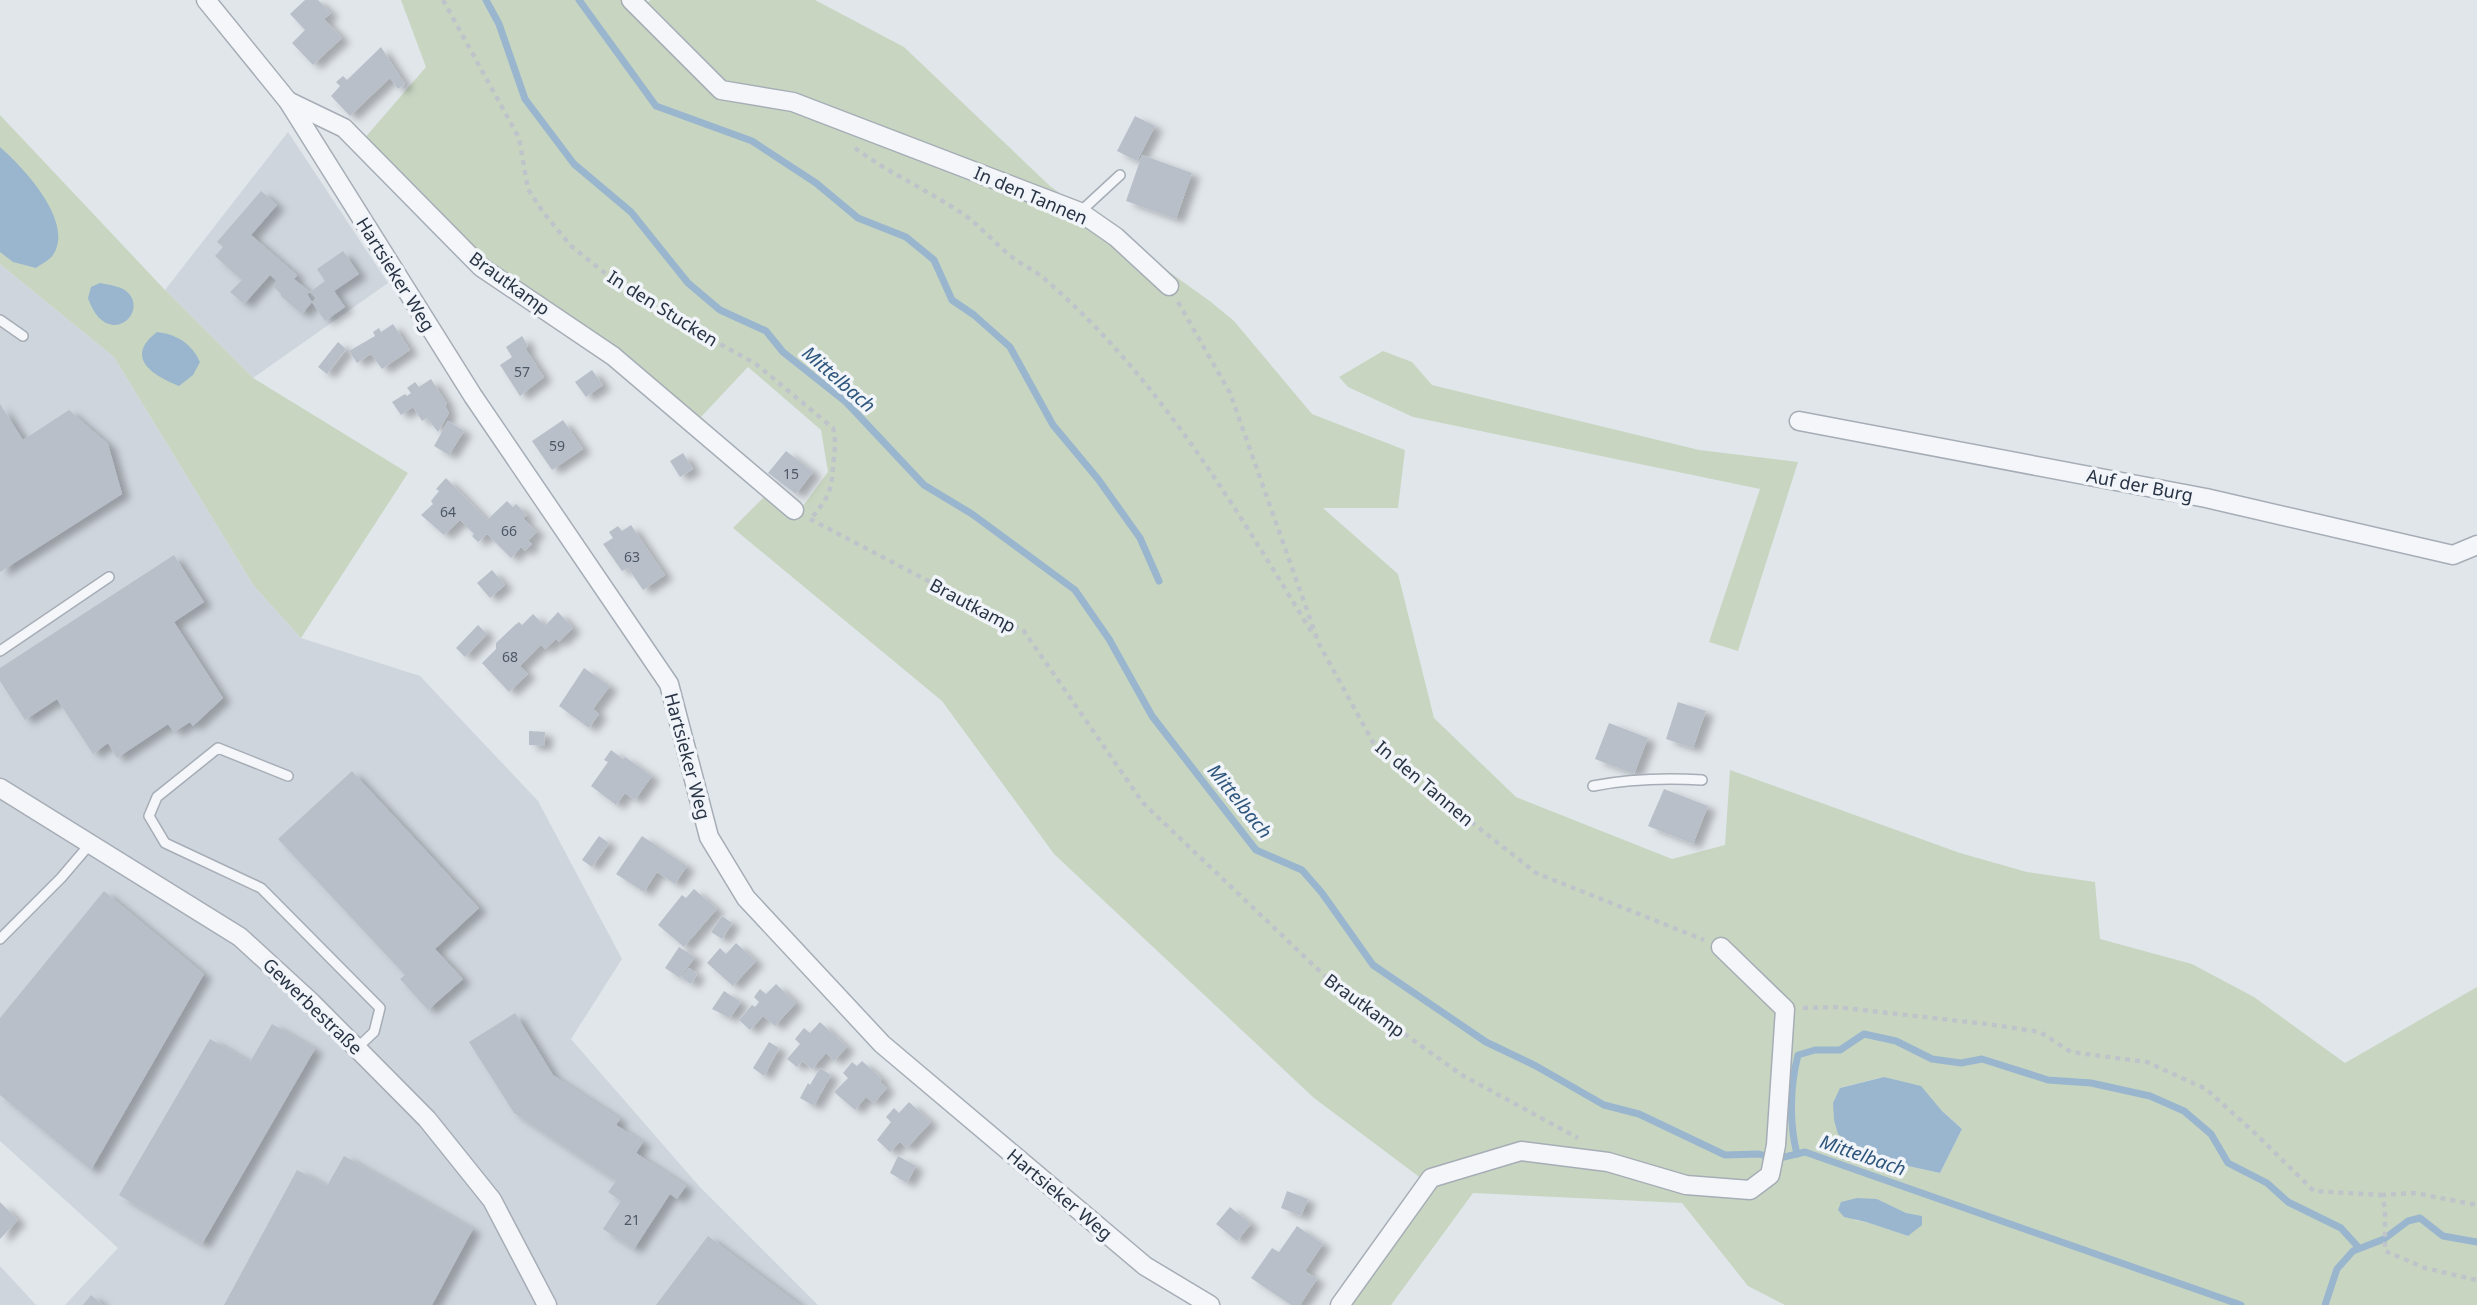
<svg xmlns="http://www.w3.org/2000/svg" width="2477" height="1305" viewBox="0 0 2477 1305" font-family="'Noto Sans',sans-serif">
<style>
.built{fill:#cfd5dd}
.green{fill:#c8d6c1;fill-rule:evenodd}
.water{fill:#99b6ce}
.lines{fill:none;stroke-linecap:round;stroke-linejoin:round}
.stream{stroke:#99b6ce;stroke-width:7}
.building{fill:#b8bfc9;filter:url(#shadow)}
.service-casing{stroke:#a6adb6;stroke-width:12}
.minor-casing{stroke:#a6adb6;stroke-width:21}
.path{stroke:#bfc4ca;stroke-width:4.5;stroke-dasharray:5 5;stroke-linecap:butt}
.service{stroke:#f4f6f9;stroke-width:9}
.minor{stroke:#f4f6f9;stroke-width:18}
.labels{text-anchor:middle;dominant-baseline:central;stroke-width:7;stroke-linejoin:round;paint-order:stroke}
.number-label{font-size:14px;fill:#4c5766}
.street-label{font-size:18px;fill:#283445;stroke:#f1f4f8}
.water-label{font-size:19px;font-style:italic;fill:#2e567d;stroke:#f1f4f8}
</style>
<defs>
<filter id="shadow"><feDropShadow dx="8" dy="4.5" stdDeviation="3.5" flood-color="#0004"/></filter>
</defs>
<rect width="100%" height="100%" fill="#e1e6eb"/>
<!-- built -->
<g class="built">
<path d="M288,132L388,283L253,378L165,290Z"/>
<path d="M0,264L114,357L254,586L301,638L420,676L538,801L622,959L571,1039L699,1186L818,1305H65L118,1248L0,1141Z"/>
<path d="M0,1266L36,1305H0Z"/>
</g>
<!-- green -->
<g class="green">
<path d="M401,0H646L648,2L651,0H815L904,47L1050,186L1211,302L1234,321L1312,414L1405,450L1398,508H1323L1398,574L1434,718L1516,797L1672,859L1725,845L1730,770L1960,853L2027,872L2095,882L2100,939L2192,964L2254,997L2345,1063L2477,987V1305H1785L1748,1286L1682,1203L1473,1193L1391,1305H1343L1422,1179L1314,1098L1054,854L942,701L733,528L766,495L794,518L828,472L821,430L748,367L700,418L621,352L483,259L363,140L426,67ZM1884,1077L1942,1111L1962,1129L1940,1173L1885,1161L1869,1150L1840,1088ZM1877,1199L1906,1214L1921,1216L1908,1236L1866,1222L1854,1220Z"/>
<path d="M0,115L165,290L253,378L408,473L301,638L254,586L114,357L0,264Z"/>
<path d="M1383,351L1412,362L1432,385L1699,450L1798,462L1738,651L1709,642L1760,489L1413,417L1348,387L1339,377Z"/>
</g>
<!-- water -->
<g class="water">
<path d="M0,147C23,167 75,222 53,255C50,260 41,264 36,268L13,262L0,252Z"/>
<path d="M100,283C109,285 124,286 130,295C146,317 105,348 88,298L91,287Z"/>
<path d="M157,332C177,334 192,344 200,362L193,375L179,386C154,376 123,358 157,332Z"/>
<path d="M1884,1077L1921,1086L1942,1111L1962,1129L1940,1173L1885,1161L1869,1150L1852,1144L1838,1134L1834,1120L1833,1103L1840,1088Z"/>
<path d="M1857,1198L1877,1199L1906,1213L1922,1216V1225L1908,1236L1866,1222L1844,1217L1838,1210L1841,1202Z"/>
</g>
<g class="lines">
<!-- stream -->
<g class="stream">
<path d="M486,0L499,24L525,99L574,164L631,212L688,283L720,310L766,331L783,352L846,402L924,485L972,514L1075,590L1109,639L1152,716L1256,850L1302,870L1322,893L1373,965L1486,1042L1536,1066L1604,1105L1639,1114L1725,1155L1759,1154L1776,1159L1805,1152L2241,1305"/>
<path d="M579,0L656,106L752,141L816,183L858,218L906,237L934,260L952,300L974,315L1010,347L1053,425L1098,479L1140,538L1159,581"/>
<path d="M1797,1154C1789,1123 1790,1086 1798,1055L1815,1050H1840L1864,1034L1896,1041L1932,1059L1961,1063L1982,1059L2048,1080L2091,1083L2150,1096L2184,1111L2211,1134L2228,1163L2267,1183L2288,1202L2341,1228L2359,1248"/>
<path d="M2325,1305L2337,1269L2353,1251L2384,1239L2408,1221L2420,1218L2443,1236L2477,1242"/>
</g>
</g>
<!-- building -->
<g class="building">
<path d="M305,0H318L331,13L324,19L342,38L313,65L292,43L305,30L290,14Z"/>
<path d="M381,47L405,84L398,89L390,78L350,116L331,96L340,86L336,82L343,76L347,80Z"/>
<path d="M1135,116L1155,126L1137,161L1117,151Z"/>
<path d="M1142,155L1192,173L1176,219L1126,201Z"/>
<path d="M261,191L277,205L251,235L297,275L294,279L310,292L307,294L312,302L302,314L281,296V294L273,286L277,281L270,275L244,304L230,292L242,280L215,256L223,247L217,242Z"/>
<path d="M343,251L359,274L334,291L345,307L325,321L312,302L316,298L310,292L325,281L317,269Z"/>
<path d="M393,324L410,350L382,369L371,354L357,363L349,351L375,336L373,332L379,328L381,332Z"/>
<path d="M522,336L528,346L525,348L544,377L520,396L500,365L512,357L506,347Z"/>
<path d="M338,342L346,349L327,374L318,367Z"/>
<path d="M592,370L603,385L586,397L575,382Z"/>
<path d="M431,379L447,404L445,406L449,413L438,432L427,418L422,421L413,407L401,415L392,402L405,394L407,396L411,393L407,388L415,382L419,387Z"/>
<path d="M0,404L23,440L69,410L108,444L122,494L0,572Z"/>
<path d="M563,420L583,449L552,470L532,441Z"/>
<path d="M448,421L464,431L449,455L434,446Z"/>
<path d="M786,451L813,472L796,494L768,473Z"/>
<path d="M683,453L693,469L680,477L670,461Z"/>
<path d="M446,478L487,520L507,501L513,507L516,504L527,515L523,518L537,532L528,541L532,544L525,551L521,547L511,558L487,534L478,542L472,536L474,534L460,520L444,535L421,515L433,504L431,501L439,491L436,489Z"/>
<path d="M631,525L665,575L643,590L628,568L622,571L603,544L613,538L609,532L618,526L622,531Z"/>
<path d="M174,555L204,602L174,622L223,698L193,726L190,722L174,732L168,724L117,758L108,743L93,754L57,699L25,720L0,681V668Z"/>
<path d="M492,570L505,585L490,598L477,583Z"/>
<path d="M558,612L573,628L559,642L556,639L545,649L541,645L520,666L528,674L509,692L482,663L496,649V643L515,625L519,622L522,625L533,614L545,626Z"/>
<path d="M478,625L487,634L465,657L456,648Z"/>
<path d="M584,668L610,686L593,709L599,714L589,728L559,706Z"/>
<path d="M1678,702L1706,711L1693,748L1666,739Z"/>
<path d="M1609,723L1648,738L1634,774L1595,759Z"/>
<path d="M529,731L545,732L544,746L529,745Z"/>
<path d="M611,750L623,759L625,757L652,776L635,800L625,793L616,805L591,786L608,762L604,760Z"/>
<path d="M352,771L479,908L435,949L463,979L428,1010L400,979L405,975L278,839Z"/>
<path d="M1664,789L1708,806L1693,844L1648,826Z"/>
<path d="M599,836L609,843L592,867L582,860Z"/>
<path d="M642,836L687,866L675,884L657,872L644,892L616,874Z"/>
<path d="M694,889L717,909L684,947L658,925L682,895L686,898Z"/>
<path d="M104,891L204,974L91,1170L0,1095V1018Z"/>
<path d="M722,916L732,923L722,939L711,932Z"/>
<path d="M736,943L756,961L733,986L707,963L720,948L726,954Z"/>
<path d="M679,947L695,957L680,978L665,968Z"/>
<path d="M689,968L697,974L691,984L682,978Z"/>
<path d="M776,984L796,1003L775,1026L763,1016L750,1030L739,1020L752,1005L755,1007L759,1002L754,997L760,989L766,994Z"/>
<path d="M724,991L741,1002L730,1018L712,1009Z"/>
<path d="M515,1013L553,1075L620,1119L616,1125L643,1142L636,1153L686,1186L677,1199L670,1194L634,1249L603,1229L621,1201L608,1192L616,1181L514,1113L469,1042Z"/>
<path d="M820,1022L847,1047L834,1061L826,1053L812,1069L802,1061L797,1067L787,1059L800,1044L795,1039L804,1028L810,1033Z"/>
<path d="M272,1024L315,1049L202,1244L119,1195L210,1039L250,1062Z"/>
<path d="M769,1042L779,1048L764,1076L753,1068Z"/>
<path d="M862,1061L882,1079L880,1082L887,1088L874,1103L866,1097L855,1110L834,1092L848,1078L843,1073L852,1062L857,1066Z"/>
<path d="M820,1068L831,1075L814,1106L800,1098L808,1083L810,1085Z"/>
<path d="M909,1102L931,1122L907,1148L900,1142L890,1152L877,1140L891,1122L886,1117L894,1108L899,1113Z"/>
<path d="M344,1156L473,1229L432,1305H224L297,1170L327,1186Z"/>
<path d="M898,1156L916,1166L907,1183L890,1173Z"/>
<path d="M1287,1191L1308,1199L1301,1216L1281,1208Z"/>
<path d="M0,1202L18,1220L0,1239Z"/>
<path d="M1230,1207L1251,1224L1237,1241L1216,1224Z"/>
<path d="M1297,1226L1323,1244L1305,1271L1317,1279L1300,1305H1291L1251,1278L1272,1248L1279,1252Z"/>
<path d="M708,1236L800,1305H656Z"/>
<path d="M91,1295L103,1305H83Z"/>
</g>
<g class="lines">
<!-- service casing -->
<g class="service-casing">
<g id="service">
<path d="M1080,212L1120,175"/>
<path d="M0,320L23,336"/>
<path d="M0,651L109,577"/>
<path d="M288,776L218,748L157,797L149,816L165,843L261,888L380,1008L374,1032L357,1048"/>
<path d="M1593,786C1629,779 1666,778 1702,780"/>
<path d="M0,939L61,878L90,844"/>
</g>
</g>
<!-- minor casing -->
<g class="minor-casing">
<g id="minor">
<path d="M206,0L288,101L473,396L669,684L709,837L746,898L882,1044L1145,1266L1210,1305"/>
<path d="M631,0L721,90L793,102L1080,212L1116,237L1169,286"/>
<path d="M288,101L344,128L481,267L613,356L794,510"/>
<path d="M1799,421L2206,498L2453,555L2477,545"/>
<path d="M0,788L240,937L312,1003L427,1119L492,1200L547,1305"/>
<path d="M1340,1305L1431,1178L1521,1151L1608,1162L1686,1185L1750,1190L1770,1175L1776,1145L1785,1009L1721,947"/>
</g>
</g>
<!-- path -->
<g class="path">
<path d="M443,0L519,138L528,189L543,212L571,246L621,286L673,318L756,364L833,428C836,439 835,447 834,457C831,487 833,492 813,516"/>
<path d="M855,148C888,173 926,189 960,212C979,224 994,243 1012,257C1023,266 1037,271 1047,281C1161,380 1236,509 1314,636"/>
<path d="M1178,302L1230,393L1319,644L1375,746L1536,873L1704,940"/>
<path d="M810,519L1024,631L1143,803L1329,980L1462,1075L1578,1138"/>
<path d="M1803,1008L1835,1007L1987,1024L2040,1032L2071,1052L2147,1062L2206,1089L2257,1135L2314,1191L2381,1195L2385,1207V1251L2425,1268L2477,1280"/>
<path d="M2381,1195L2415,1193L2477,1205"/>
</g>
<!-- service -->
<use href="#service" class="service"/>
<!-- minor -->
<use href="#minor" class="minor"/>
</g>
<g class="labels">
<!-- number labels -->
<g class="number-label">
<text x="522" y="371">57</text>
<text x="557" y="445">59</text>
<text x="791" y="473">15</text>
<text x="448" y="511">64</text>
<text x="509" y="530">66</text>
<text x="632" y="556">63</text>
<text x="510" y="656">68</text>
<text x="632" y="1219">21</text>
</g>
<!-- street labels -->
<g class="street-label">
<text transform="translate(1031 195) rotate(23)">In den Tannen</text>
<text transform="translate(396 274) rotate(58)">Hartsieker Weg</text>
<text transform="translate(510 283) rotate(36)">Brautkamp</text>
<text transform="translate(663 308) rotate(32)">In den Stucken</text>
<text transform="translate(2140 485) rotate(11)">Auf der Burg</text>
<text transform="translate(973 605) rotate(28)">Brautkamp</text>
<text transform="translate(688 756) rotate(75)">Hartsieker Weg</text>
<text transform="translate(1425 783) rotate(40)">In den Tannen</text>
<text transform="translate(1365 1005) rotate(36)">Brautkamp</text>
<text transform="translate(313 1006) rotate(44)">Gewerbestraße</text>
<text transform="translate(1060 1194) rotate(40)">Hartsieker Weg</text>
</g>
<!-- water labels -->
<g class="water-label">
<text transform="translate(839 379) rotate(41)">Mittelbach</text>
<text transform="translate(1240 801) rotate(51)">Mittelbach</text>
<text transform="translate(1863 1155) rotate(19)">Mittelbach</text>
</g>
</g>
</svg>
